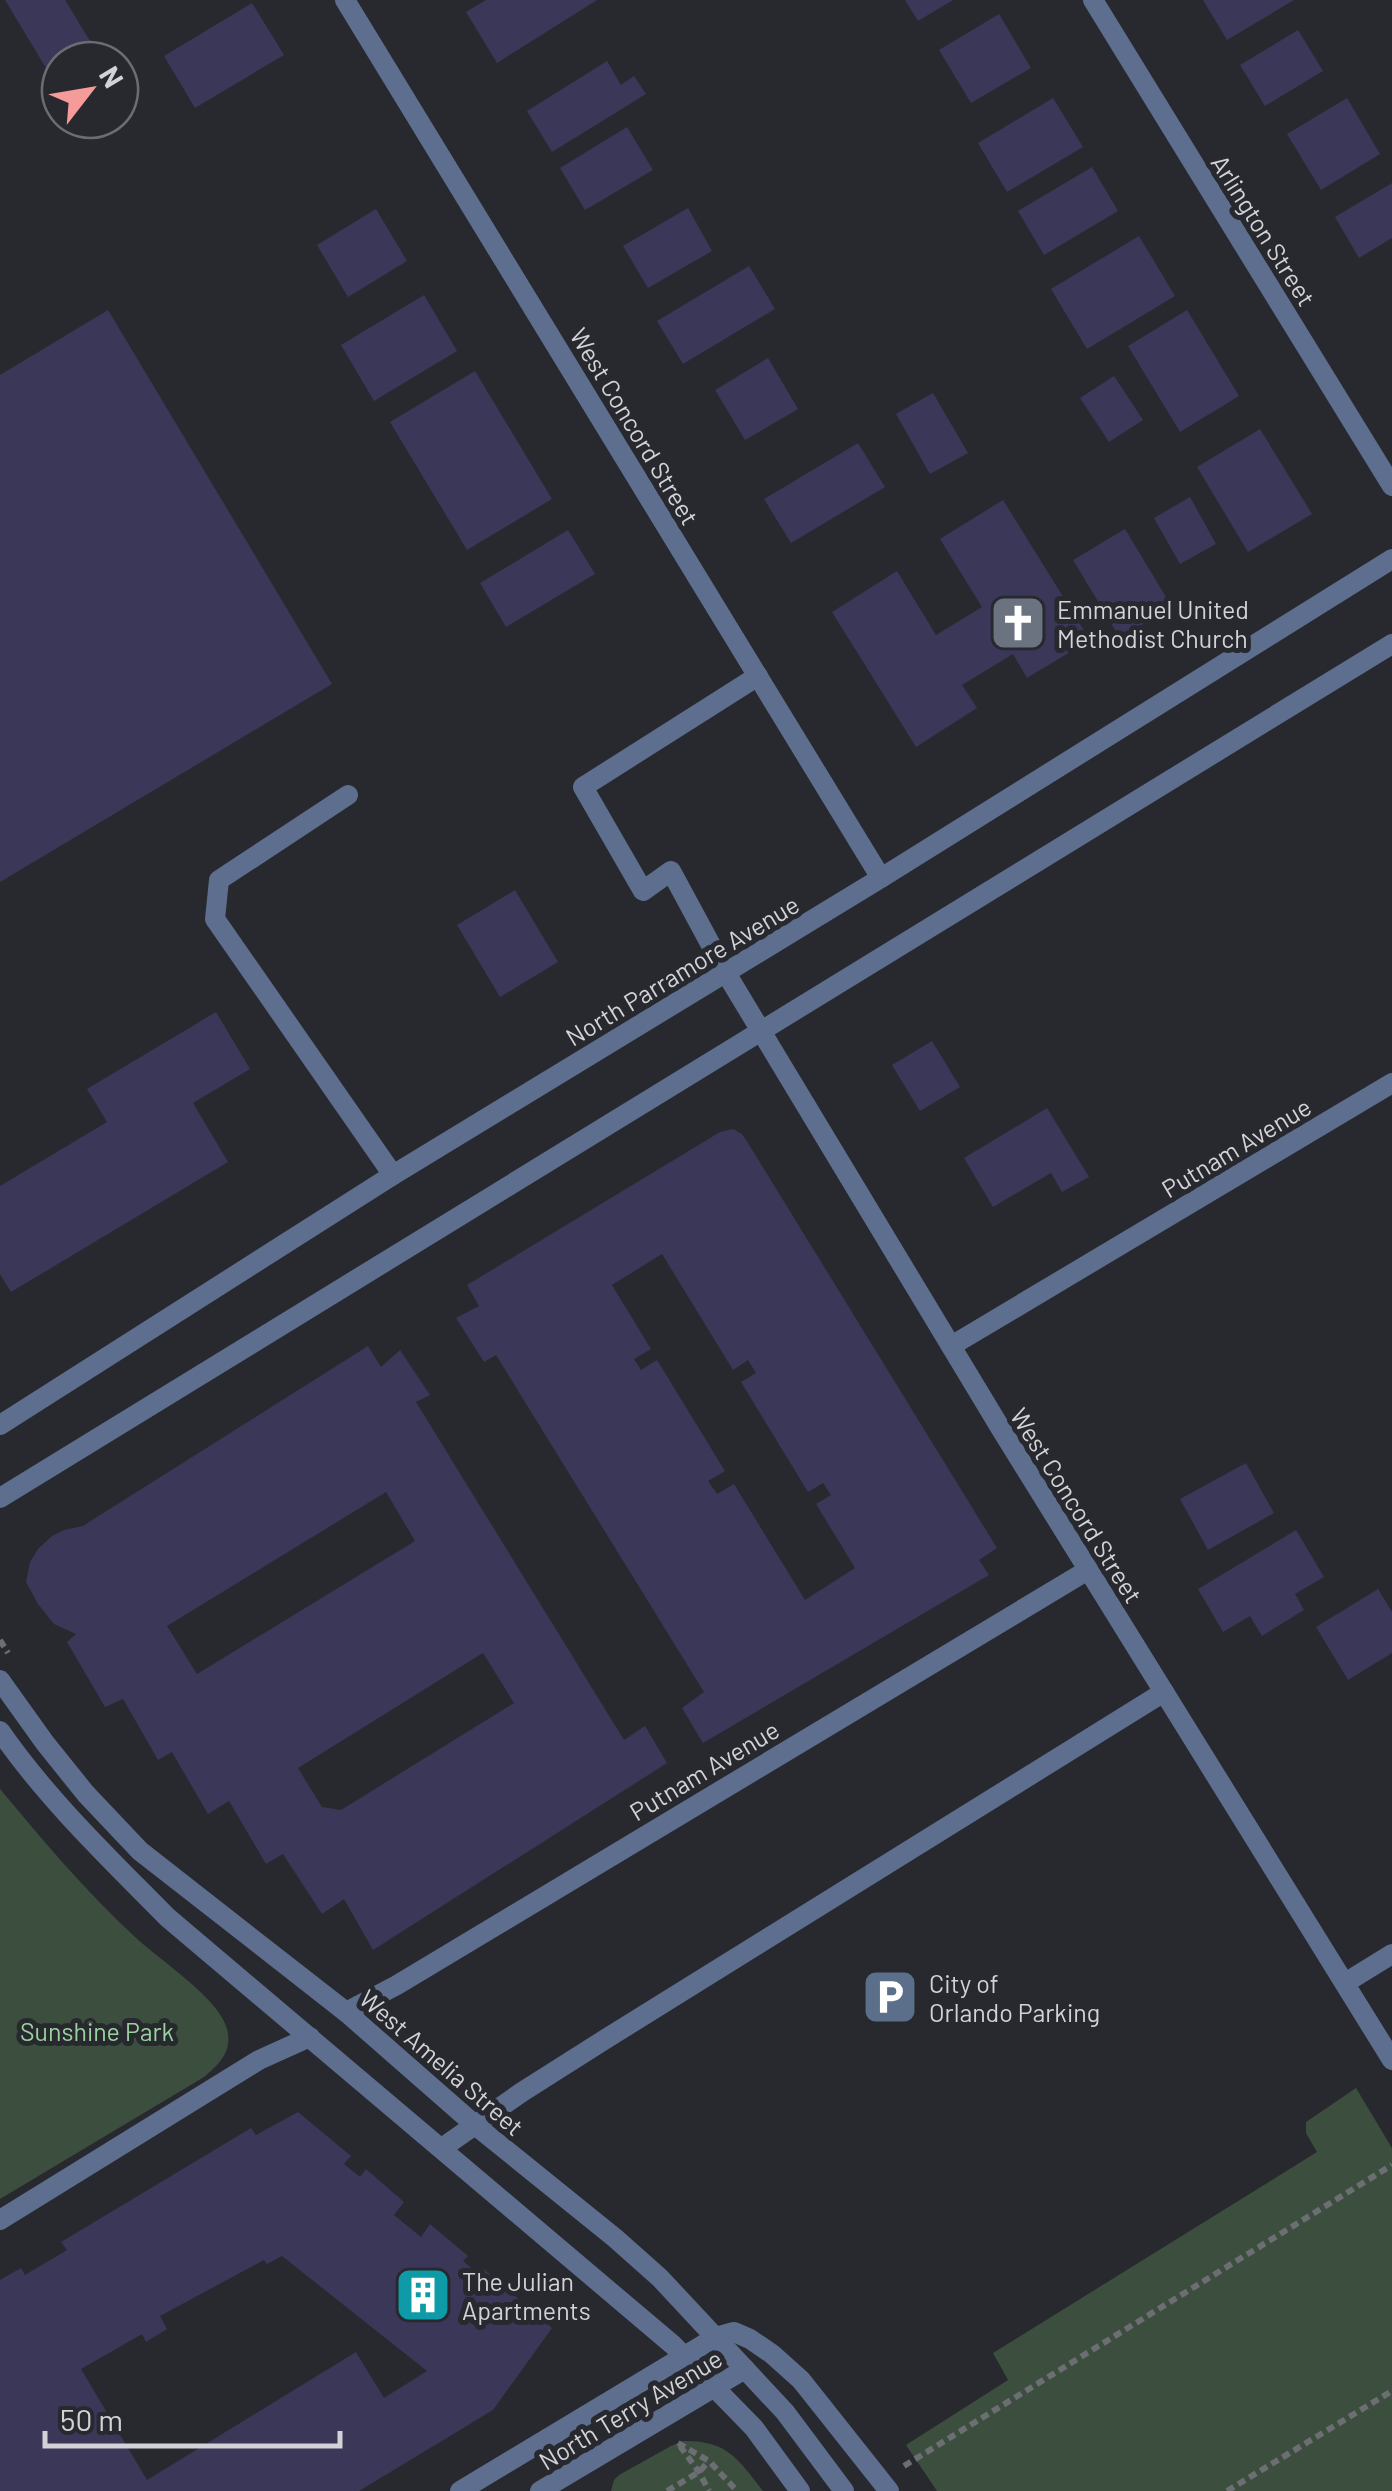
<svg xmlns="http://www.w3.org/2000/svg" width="1392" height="2491" viewBox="0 0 1392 2491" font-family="Barlow,sans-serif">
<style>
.green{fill:#3c4e3d}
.building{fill:#3a3759;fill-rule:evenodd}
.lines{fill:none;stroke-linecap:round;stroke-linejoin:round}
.path{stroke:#6c6e73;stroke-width:6;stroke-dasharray:8 5;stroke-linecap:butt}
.service{stroke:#5d6e8e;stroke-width:20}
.minor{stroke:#5d6e8e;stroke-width:20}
.tertiary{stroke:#5d6e8e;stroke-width:20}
.labels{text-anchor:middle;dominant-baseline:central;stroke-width:10;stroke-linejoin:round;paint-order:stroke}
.street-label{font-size:25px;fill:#d2d3d7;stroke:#27292f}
.poi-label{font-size:25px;fill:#d2d3d7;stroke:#27292f;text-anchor:start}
.park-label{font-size:25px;fill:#9bd19f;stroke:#27292f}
</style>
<rect width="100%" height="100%" fill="#27292f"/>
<!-- green -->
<g class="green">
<path d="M0,1789C41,1838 86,1892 134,1936C158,1959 216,1996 226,2026C234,2049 221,2063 204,2077L0,2199Z"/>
<path d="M1356,2088L1392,2148V2491H937L906,2445L1008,2380L993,2353L1317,2152L1306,2133V2122Z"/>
<path d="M683,2441C727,2440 738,2459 763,2491H611L614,2480L619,2475L671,2446Z"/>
</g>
<!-- building -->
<g class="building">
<path d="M5,0H65L90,41L46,68Z"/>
<path d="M486,0H597L497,63L466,12Z"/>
<path d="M905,0H953L918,21Z"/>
<path d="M1203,0H1294L1227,40Z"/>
<path d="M252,3L284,55L195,108L164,56Z"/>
<path d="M999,14L1031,68L971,103L939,50Z"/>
<path d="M1298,30L1323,71L1265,106L1240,65Z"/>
<path d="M607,61L621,85L634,76L646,94L552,152L527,111Z"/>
<path d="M1053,98L1083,147L1007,192L978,143Z"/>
<path d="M1347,98L1380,154L1321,190L1287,134Z"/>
<path d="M627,127L653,170L585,210L560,168Z"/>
<path d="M1092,167L1118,211L1044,255L1018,211Z"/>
<path d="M1392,183V238L1359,258L1335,217Z"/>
<path d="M688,208L712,251L648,288L623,246Z"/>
<path d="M376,209L407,261L348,297L317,245Z"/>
<path d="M1139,236L1175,296L1087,349L1051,289Z"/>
<path d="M749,266L775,309L683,364L657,321Z"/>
<path d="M424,295L457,351L374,401L341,345Z"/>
<path d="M108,310L332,684L0,882V375Z"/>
<path d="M1187,310L1239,396L1180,432L1128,346Z"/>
<path d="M768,358L798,409L745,440L715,390Z"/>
<path d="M475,371L552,499L467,550L390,422Z"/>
<path d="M1114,376L1143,420L1109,442L1080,398Z"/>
<path d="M933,393L968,453L930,474L896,414Z"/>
<path d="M1260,429L1312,514L1248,552L1197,467Z"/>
<path d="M858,443L885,487L791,543L764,499Z"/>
<path d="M1190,497L1216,544L1180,564L1154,518Z"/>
<path d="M1003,500L1090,640L1027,678L1013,654L962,685L977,708L916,747L832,612L897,571L936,635L982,607L940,539Z"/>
<path d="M1125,529L1172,607L1120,638L1073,560Z"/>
<path d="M568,530L595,574L506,627L480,583Z"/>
<path d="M515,890L558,962L500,997L457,925Z"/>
<path d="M216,1012L250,1069L193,1103L228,1162L11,1292L0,1274V1186L107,1122L87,1089Z"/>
<path d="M932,1041L960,1087L920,1111L892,1065Z"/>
<path d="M1047,1108L1089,1177L1062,1192L1051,1173L993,1207L964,1158Z"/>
<path d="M733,1129L742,1134L748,1143L997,1548L979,1560L989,1575L703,1743L682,1708L704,1692L496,1355L484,1362L456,1318L479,1306L467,1285L720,1132ZM662,1254L733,1370L748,1360L756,1373L741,1382L808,1492L823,1483L831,1495L816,1504L855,1568L805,1600L734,1484L717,1494L708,1481L725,1471L657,1360L641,1370L634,1359L651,1349L612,1285Z"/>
<path d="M368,1346L381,1367L400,1350L430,1395L416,1402L624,1740L645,1726L667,1763L373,1950L344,1899L322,1914L283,1854L266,1864L229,1801L208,1814L172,1752L158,1760L123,1699L105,1707L67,1642L76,1634L54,1624L38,1604L26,1582L30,1562L38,1549L52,1536L64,1530L83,1526L97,1517ZM386,1492L415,1541L197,1674L167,1626ZM483,1653L514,1703L341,1810L322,1807L298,1768Z"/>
<path d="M1246,1463L1274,1513L1208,1550L1180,1499Z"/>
<path d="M1296,1530L1324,1577L1295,1594L1304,1610L1262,1636L1250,1616L1223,1632L1198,1589Z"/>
<path d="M1378,1589L1392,1612V1653L1348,1680L1316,1627Z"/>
<path d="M298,2112L351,2156L344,2164L360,2177L366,2169L404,2202L394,2215L421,2237L430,2224L468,2256L463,2261L479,2274L484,2269L552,2328L493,2410L359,2491H0V2280L21,2268L25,2275L67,2250L61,2242L251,2128L256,2135ZM282,2256L427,2371L384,2398L356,2352L147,2480L81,2369L142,2334L146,2342L167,2329L160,2316L264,2260L267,2264Z"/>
</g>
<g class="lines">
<!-- path -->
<g class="path">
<path d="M0,1640L8,1653"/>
<path d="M678,2443L709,2461L737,2491"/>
<path d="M680,2446L699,2472L709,2491"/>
<path d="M904,2466L1392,2165"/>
<path d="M667,2491L699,2472L709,2461"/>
<path d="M1227,2491L1392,2391"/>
</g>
<!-- service -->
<g class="service">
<path d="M348,795L219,880L215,919L393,1175"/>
<path d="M726,973L671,871L643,891L583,787L758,676"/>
<path d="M442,2148L522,2092L604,2040L1164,1692"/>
<path d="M460,2491L716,2337L734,2332L750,2339L772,2354L801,2380L889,2491"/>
</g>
<!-- minor -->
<g class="minor">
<path d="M345,0L881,878"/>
<path d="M1093,0L1392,486"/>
<path d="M726,973L1001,1429L1392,2060"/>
<path d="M951,1346L1392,1083"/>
<path d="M1345,1983L1392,1954"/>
<path d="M346,2012L397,1985L1088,1570"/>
<path d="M0,2220L259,2060L310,2037"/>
<path d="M540,2491L745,2369"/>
</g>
<!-- tertiary -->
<g class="tertiary">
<path d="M0,1425L393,1175L881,878L1392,559"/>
<path d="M0,1498L1392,644"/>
<path d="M0,1680L45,1743L86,1794L140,1851L346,2012L475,2125L615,2238L660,2278L785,2412L844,2491"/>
<path d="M0,1731C47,1799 109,1858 167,1917L673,2345L754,2428L800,2491"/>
</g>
</g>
<!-- icons -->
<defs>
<g id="church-square" transform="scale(2.875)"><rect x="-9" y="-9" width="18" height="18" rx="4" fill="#6b7280" stroke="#27292f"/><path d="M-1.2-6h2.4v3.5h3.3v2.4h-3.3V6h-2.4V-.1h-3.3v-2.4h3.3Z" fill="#fff"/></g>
<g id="parking-square" transform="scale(2.875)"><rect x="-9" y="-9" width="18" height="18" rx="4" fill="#5c6f8a" stroke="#27292f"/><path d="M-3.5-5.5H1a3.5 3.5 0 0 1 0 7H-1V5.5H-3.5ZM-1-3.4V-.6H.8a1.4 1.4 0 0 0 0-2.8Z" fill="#fff"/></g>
<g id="building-square" transform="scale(2.875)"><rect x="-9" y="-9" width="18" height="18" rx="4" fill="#0f9aa8" stroke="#27292f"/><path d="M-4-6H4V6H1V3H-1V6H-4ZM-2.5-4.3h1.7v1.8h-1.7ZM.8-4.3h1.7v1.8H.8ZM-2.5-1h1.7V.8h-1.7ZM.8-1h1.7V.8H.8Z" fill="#fff"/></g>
</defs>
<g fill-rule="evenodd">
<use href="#church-square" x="1018" y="623"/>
<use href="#parking-square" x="890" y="1997"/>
<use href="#building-square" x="423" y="2295"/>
</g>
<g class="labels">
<!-- street labels -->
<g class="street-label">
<text transform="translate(1264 230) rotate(58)">Arlington Street</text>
<text transform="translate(635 426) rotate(59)">West Concord Street</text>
<text transform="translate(682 970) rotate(-31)">North Parramore Avenue</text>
<text transform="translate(1236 1147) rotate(-31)">Putnam Avenue</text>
<text transform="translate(1077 1505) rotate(58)">West Concord Street</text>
<text transform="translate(704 1770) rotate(-31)">Putnam Avenue</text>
<text transform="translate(442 2062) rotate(41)">West Amelia Street</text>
<text transform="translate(630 2409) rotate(-31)">North Terry Avenue</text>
</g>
<!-- poi labels -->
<g class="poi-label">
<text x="1057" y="609">Emmanuel United<tspan x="1057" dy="29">Methodist Church</tspan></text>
<text x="929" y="1983">City of<tspan x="929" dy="29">Orlando Parking</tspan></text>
<text x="462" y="2281">The Julian<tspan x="462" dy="29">Apartments</tspan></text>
</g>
<!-- park labels -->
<g class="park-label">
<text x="97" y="2031">Sunshine Park</text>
</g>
</g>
<!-- north arrow -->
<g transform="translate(90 90) rotate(59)"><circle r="48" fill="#27292f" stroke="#6b6d72" stroke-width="2.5"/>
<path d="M0-8L18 38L0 25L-18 38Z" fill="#f59b9a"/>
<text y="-15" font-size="28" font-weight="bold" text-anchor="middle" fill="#d2d3d7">N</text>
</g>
<!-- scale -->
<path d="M45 2431v15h295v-15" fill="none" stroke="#d2d3d7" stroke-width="5"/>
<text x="60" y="2431" font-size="30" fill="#d2d3d7" stroke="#27292f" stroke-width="8" paint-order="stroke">50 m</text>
</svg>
